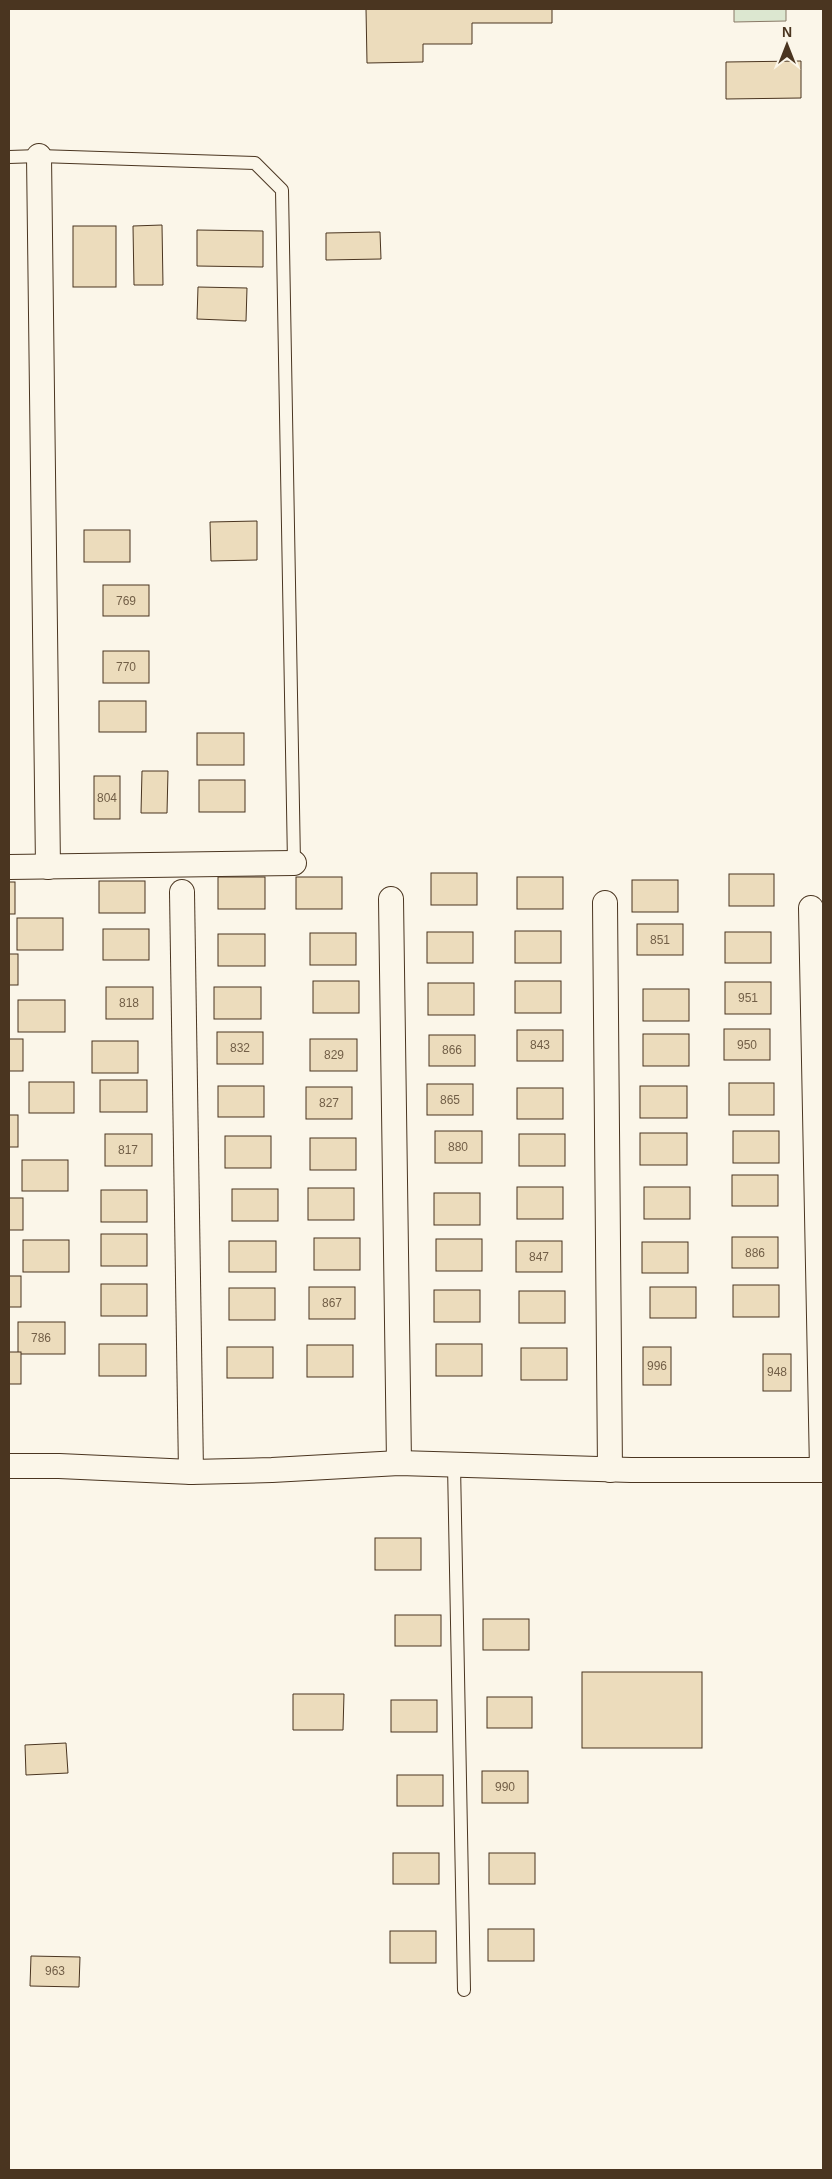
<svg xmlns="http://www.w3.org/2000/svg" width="832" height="2179" viewBox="0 0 832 2179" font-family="Arial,sans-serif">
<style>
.green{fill:#dce7d0;stroke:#887966}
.building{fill:#ecdcbc;stroke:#4a3520}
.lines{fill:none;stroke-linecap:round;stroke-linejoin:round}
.lane-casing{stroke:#4a3520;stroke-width:14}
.street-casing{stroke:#4a3520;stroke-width:26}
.lane{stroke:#fbf6e9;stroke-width:12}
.street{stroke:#fbf6e9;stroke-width:24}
.labels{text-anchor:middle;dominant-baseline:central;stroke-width:4;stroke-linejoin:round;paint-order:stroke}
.number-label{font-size:12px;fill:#725f47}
</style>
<rect width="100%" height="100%" fill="#fbf6e9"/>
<!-- green -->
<path class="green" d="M734,9H786V21L734,22Z"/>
<!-- building -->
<g class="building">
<path d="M351,9H552V23H472V44H423V62L367,63L366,9Z"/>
<path d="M801,61V98L726,99V62Z"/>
<path d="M162,225L163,285H134L133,226Z"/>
<rect x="73" y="226" width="43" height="61"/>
<path d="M197,230L263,231V267L197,266Z"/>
<path d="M380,232L381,259L326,260V233Z"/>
<path d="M198,287L247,288L246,321L197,319Z"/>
<path d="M257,521V560L211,561L210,522Z"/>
<rect x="84" y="530" width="46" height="32"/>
<rect x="103" y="585" width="46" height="31"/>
<rect x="103" y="651" width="46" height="32"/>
<rect x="99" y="701" width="47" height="31"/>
<rect x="197" y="733" width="47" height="32"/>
<path d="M142,771H168L167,813H141Z"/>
<rect x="94" y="776" width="26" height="43"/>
<rect x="199" y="780" width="46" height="32"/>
<rect x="431" y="873" width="46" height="32"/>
<rect x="729" y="874" width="45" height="32"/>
<rect x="218" y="877" width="47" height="32"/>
<rect x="296" y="877" width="46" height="32"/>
<rect x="517" y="877" width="46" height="32"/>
<rect x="632" y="880" width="46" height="32"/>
<rect x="99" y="881" width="46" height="32"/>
<rect x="9" y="882" width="6" height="32"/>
<rect x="17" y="918" width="46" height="32"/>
<rect x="637" y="924" width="46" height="31"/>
<rect x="103" y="929" width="46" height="31"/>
<rect x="515" y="931" width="46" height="32"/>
<rect x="427" y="932" width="46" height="31"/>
<rect x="725" y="932" width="46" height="31"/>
<rect x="310" y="933" width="46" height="32"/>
<rect x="218" y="934" width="47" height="32"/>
<rect x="9" y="954" width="9" height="31"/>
<rect x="313" y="981" width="46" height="32"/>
<rect x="515" y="981" width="46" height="32"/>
<rect x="725" y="982" width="46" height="32"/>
<rect x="428" y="983" width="46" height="32"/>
<rect x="106" y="987" width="47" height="32"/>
<rect x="214" y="987" width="47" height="32"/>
<rect x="643" y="989" width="46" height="32"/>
<rect x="18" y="1000" width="47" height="32"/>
<rect x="724" y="1029" width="46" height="31"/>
<rect x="517" y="1030" width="46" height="31"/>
<rect x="217" y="1032" width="46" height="32"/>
<rect x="643" y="1034" width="46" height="32"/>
<rect x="429" y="1035" width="46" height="31"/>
<rect x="9" y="1039" width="14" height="32"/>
<rect x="310" y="1039" width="47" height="32"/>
<rect x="92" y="1041" width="46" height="32"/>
<rect x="100" y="1080" width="47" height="32"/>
<rect x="29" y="1082" width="45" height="31"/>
<rect x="729" y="1083" width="45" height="32"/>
<rect x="427" y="1084" width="46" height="31"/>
<rect x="218" y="1086" width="46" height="31"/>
<rect x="640" y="1086" width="47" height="32"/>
<rect x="306" y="1087" width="46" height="32"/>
<rect x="517" y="1088" width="46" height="31"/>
<rect x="9" y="1115" width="9" height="32"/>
<rect x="435" y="1131" width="47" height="32"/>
<rect x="733" y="1131" width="46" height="32"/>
<rect x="640" y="1133" width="47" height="32"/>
<rect x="105" y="1134" width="47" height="32"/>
<rect x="519" y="1134" width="46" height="32"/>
<rect x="225" y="1136" width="46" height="32"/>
<rect x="310" y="1138" width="46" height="32"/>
<rect x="22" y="1160" width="46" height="31"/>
<rect x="732" y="1175" width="46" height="31"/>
<rect x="517" y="1187" width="46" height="32"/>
<rect x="644" y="1187" width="46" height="32"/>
<rect x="308" y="1188" width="46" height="32"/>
<rect x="232" y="1189" width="46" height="32"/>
<rect x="101" y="1190" width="46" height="32"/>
<rect x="434" y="1193" width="46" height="32"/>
<rect x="9" y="1198" width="14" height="32"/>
<rect x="101" y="1234" width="46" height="32"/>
<rect x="732" y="1237" width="46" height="31"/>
<rect x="314" y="1238" width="46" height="32"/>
<rect x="436" y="1239" width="46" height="32"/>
<rect x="23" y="1240" width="46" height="32"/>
<rect x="229" y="1241" width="47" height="31"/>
<rect x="516" y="1241" width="46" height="31"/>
<rect x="642" y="1242" width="46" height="31"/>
<rect x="9" y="1276" width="12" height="31"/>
<rect x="101" y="1284" width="46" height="32"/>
<rect x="733" y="1285" width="46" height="32"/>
<rect x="309" y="1287" width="46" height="32"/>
<rect x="650" y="1287" width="46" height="31"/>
<rect x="229" y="1288" width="46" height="32"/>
<rect x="434" y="1290" width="46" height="32"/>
<rect x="519" y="1291" width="46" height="32"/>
<rect x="18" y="1322" width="47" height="32"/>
<rect x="99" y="1344" width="47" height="32"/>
<rect x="436" y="1344" width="46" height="32"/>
<rect x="307" y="1345" width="46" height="32"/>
<rect x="227" y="1347" width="46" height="31"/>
<rect x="643" y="1347" width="28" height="38"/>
<rect x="521" y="1348" width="46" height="32"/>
<rect x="9" y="1352" width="12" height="32"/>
<rect x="763" y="1354" width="28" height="37"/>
<rect x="375" y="1538" width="46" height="32"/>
<rect x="395" y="1615" width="46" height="31"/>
<rect x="483" y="1619" width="46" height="31"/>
<rect x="582" y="1672" width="120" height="76"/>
<path d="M293,1694H344L343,1730H293Z"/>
<rect x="487" y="1697" width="45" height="31"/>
<rect x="391" y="1700" width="46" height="32"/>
<path d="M66,1743L68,1773L26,1775L25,1745Z"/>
<rect x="482" y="1771" width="46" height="32"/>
<rect x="397" y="1775" width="46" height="31"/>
<rect x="393" y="1853" width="46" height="31"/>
<rect x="489" y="1853" width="46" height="31"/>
<rect x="488" y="1929" width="46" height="32"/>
<rect x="390" y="1931" width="46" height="32"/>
<path d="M31,1956L80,1957L79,1987L30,1986Z"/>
</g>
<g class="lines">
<!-- lane casing -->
<g class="lane-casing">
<g id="lane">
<path d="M9,157L39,156L255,163L282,190L294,863"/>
<path d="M454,1465L464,1990"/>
</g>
</g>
<!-- street casing -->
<g class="street-casing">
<g id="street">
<path d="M39,156L48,867"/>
<path d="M9,867L294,863"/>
<path d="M182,892L191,1472"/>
<path d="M391,899L399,1463"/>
<path d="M605,903L610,1470"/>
<path d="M811,908L822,1470"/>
<path d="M9,1466H59L191,1472L272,1470L399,1463L631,1470H823"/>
</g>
</g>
<!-- lane -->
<use href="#lane" class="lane"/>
<!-- street -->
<use href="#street" class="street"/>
</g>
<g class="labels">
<!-- number labels -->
<g class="number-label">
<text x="126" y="601">769</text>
<text x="126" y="667">770</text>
<text x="107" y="798">804</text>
<text x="660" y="940">851</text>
<text x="748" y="998">951</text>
<text x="129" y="1003">818</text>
<text x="540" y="1045">843</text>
<text x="747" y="1045">950</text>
<text x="240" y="1048">832</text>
<text x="452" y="1050">866</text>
<text x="334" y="1055">829</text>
<text x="450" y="1100">865</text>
<text x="329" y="1103">827</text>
<text x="458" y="1147">880</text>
<text x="128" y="1150">817</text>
<text x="755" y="1253">886</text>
<text x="539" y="1257">847</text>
<text x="332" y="1303">867</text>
<text x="41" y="1338">786</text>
<text x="657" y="1366">996</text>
<text x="777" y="1372">948</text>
<text x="505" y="1787">990</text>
<text x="55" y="1971">963</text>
</g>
</g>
<!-- border -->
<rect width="832" height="2179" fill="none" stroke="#4a3520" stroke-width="20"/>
<!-- north arrow -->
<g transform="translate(787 45)" stroke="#fbf6e9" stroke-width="4" paint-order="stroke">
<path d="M0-4L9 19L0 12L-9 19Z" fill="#4a3520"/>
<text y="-8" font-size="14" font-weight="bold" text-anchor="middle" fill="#4a3520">N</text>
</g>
</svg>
